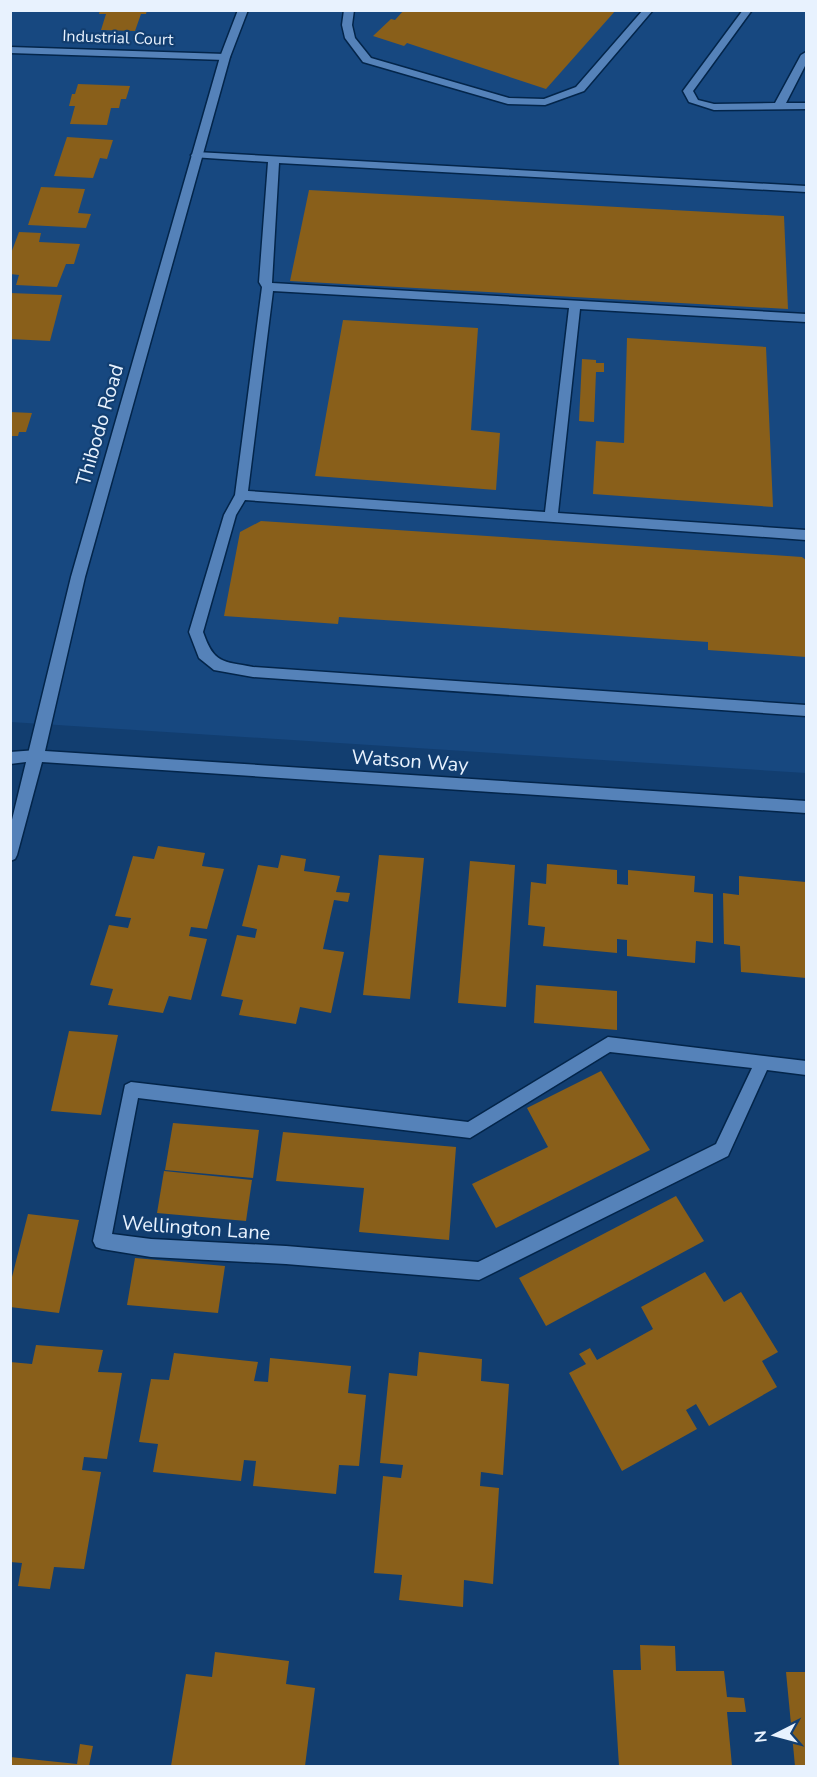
<svg xmlns="http://www.w3.org/2000/svg" width="817" height="1777" viewBox="0 0 817 1777" font-family="'Nunito Sans',sans-serif">
<style>
.built{fill:#174880}
.building{fill:#895f1a}
.lines{fill:none;stroke-linecap:round;stroke-linejoin:round}
.lane-casing{stroke:#03254a;stroke-width:3}
.street-casing{stroke:#03254a;stroke-width:3}
.secondary-casing{stroke:#03254a;stroke-width:3}
.lane{fill:#5582b9;fill-rule:evenodd}
.street{fill:#5582b9;fill-rule:evenodd}
.secondary{fill:#5582b9;fill-rule:evenodd}
.labels{text-anchor:middle;dominant-baseline:central;stroke-width:4.5;stroke-linejoin:round;paint-order:stroke}
.far-street-label{font-size:16px;fill:#e8f2fe;stroke:#123e70}
.street-label{font-size:20px;fill:#e8f2fe;stroke:#123e70}
</style>
<rect width="100%" height="100%" fill="#123e70"/>
<!-- built -->
<path class="built" d="M10,11H806V773L11,722Z"/>
<!-- building -->
<g class="building">
<path d="M100,10H147L146,14H141L135,31L101,30L106,14H99Z"/>
<path d="M404,10H616L546,89L407,43L404,46L373,36L391,19L395,20Z"/>
<path d="M78,84L130,86L126,99H121L119,108H111L107,125L70,124L75,106H69L72,94H75Z"/>
<path d="M67,137L113,140L107,159L100,158L93,178L54,176Z"/>
<path d="M41,187L85,189L78,213L91,214L86,228L28,225Z"/>
<path d="M309,190L784,216L788,309L290,281Z"/>
<path d="M19,232L41,233L39,242L80,244L74,264H66L57,287L16,285L19,275L10,274V256Z"/>
<path d="M10,293L62,295L50,341L10,339Z"/>
<path d="M343,320L478,328L471,430L500,433L496,490L315,476Z"/>
<path d="M627,338L766,347L773,507L593,494L596,441L624,443Z"/>
<path d="M582,359L596,360V363H604V372H596L594,422L579,421Z"/>
<path d="M10,412L32,413L26,432H19L18,436H10Z"/>
<path d="M261,521L802,557L806,560V657L708,650V642L339,617L338,624L224,616L240,532Z"/>
<path d="M158,846L205,853L202,866L224,869L207,929L191,927L189,936L207,939L191,1000L169,996L163,1013L108,1005L113,989L90,985L109,925L128,928L131,918L115,916L133,856L154,859Z"/>
<path d="M281,855L306,859L304,871L340,876L336,892L350,893L348,902L334,900L323,949L344,952L331,1013L300,1007L296,1024L239,1015L243,1000L221,996L237,935L255,938L257,929L242,926L258,865L278,868Z"/>
<path d="M379,855L424,858L410,999L363,995Z"/>
<path d="M470,861L515,865L506,1007L458,1003Z"/>
<path d="M547,864L617,870V884L628,885V870L695,876L694,892L713,894V943L696,941L695,963L627,956V940L617,939V953L543,946L545,927L528,925L531,882L546,884Z"/>
<path d="M739,876L806,882V978L741,972L740,946L724,944L723,893L739,895Z"/>
<path d="M536,985L617,991V1030L534,1023Z"/>
<path d="M69,1031L118,1035L101,1115L51,1111Z"/>
<path d="M601,1071L650,1150L496,1228L472,1184L548,1147L527,1108Z"/>
<path d="M173,1123L259,1130L253,1178L165,1170Z"/>
<path d="M283,1132L456,1147L449,1240L359,1232L364,1188L276,1181Z"/>
<path d="M164,1171L252,1180L246,1221L157,1213Z"/>
<path d="M676,1196L704,1241L546,1326L519,1278Z"/>
<path d="M28,1214L79,1220L59,1313L10,1307V1285Z"/>
<path d="M135,1258L225,1266L218,1313L127,1305Z"/>
<path d="M705,1272L724,1302L741,1292L778,1352L762,1361L777,1387L709,1426L696,1404L686,1410L697,1429L622,1471L569,1373L586,1364L579,1354L590,1348L597,1360L653,1329L641,1307Z"/>
<path d="M36,1345L103,1350L98,1372L122,1373L107,1459L84,1457L82,1470L101,1472L84,1569L54,1567L50,1589L18,1586L22,1563L10,1562V1362L32,1364Z"/>
<path d="M419,1352L482,1359L481,1381L509,1384L503,1475L481,1472L480,1486L499,1488L493,1584L464,1580L463,1607L399,1600L402,1575L374,1573L383,1476L401,1478L403,1465L380,1463L389,1373L417,1376Z"/>
<path d="M174,1353L258,1362L254,1381L268,1382L270,1358L351,1366L348,1393L366,1395L359,1466L339,1465L336,1494L253,1486L256,1461L244,1460L241,1481L153,1472L158,1444L139,1442L151,1379L169,1380Z"/>
<path d="M640,1645L675,1646L676,1671H724L727,1697L744,1698L746,1712H727L732,1766H619L613,1670H641Z"/>
<path d="M215,1652L289,1661L286,1684L315,1688L305,1766H171L186,1674L212,1677Z"/>
<path d="M786,1672H806V1766H795Z"/>
<path d="M80,1744L93,1746L89,1766H10V1757L77,1764Z"/>
</g>
<g class="lines">
<!-- lane casing -->
<g class="lane-casing">
<g id="lane">
<path d="M344,10H354L352,25L355,38L371,58L509,98L544,99L576,87L643,10H653L584,91L545,105L508,104L363,62L345,38L342,25Z"/>
<path d="M743,10H752L693,91L698,100L714,104L775,103L801,55L806,52V64L786,103H806V109L714,110L689,102L683,91Z"/>
<path d="M196,152L806,186V192L279,163L272,283L806,314V322L580,309L558,513L806,530V540L245,500L236,515L203,632C214,664 222,661 253,667L806,705V716L253,677L214,670L199,658L189,632L224,515L235,495L262,287L259,282L268,162L192,157L191,155ZM273,291L569,308L545,512L248,491Z"/>
<path d="M608,1037L806,1061V1075L767,1070L728,1156L479,1280L286,1264L151,1257L102,1249L96,1247L93,1241L125,1085L131,1082L468,1122ZM610,1052L752,1068L716,1144L478,1262L286,1246L151,1239L112,1234L138,1098L470,1138Z"/>
</g>
</g>
<!-- street casing -->
<g class="street-casing">
<g id="street">
<path d="M10,47L225,54L230,57L225,60L10,53Z"/>
<path d="M37,750L42,752L44,756L42,760L10,764V752Z"/>
</g>
</g>
<!-- secondary casing -->
<g class="secondary-casing">
<path id="secondary" d="M238,10H248L230,57L85,577L45,751L806,801V813L42,762L17,855L15,859L10,861V828L71,577L220,57Z"/>
</g>
<!-- lane -->
<use href="#lane" class="lane"/>
<!-- street -->
<use href="#street" class="street"/>
<!-- secondary -->
<use href="#secondary" class="secondary"/>
</g>
<g class="labels">
<!-- far-street labels -->
<g class="far-street-label">
<text transform="translate(118 38) rotate(2)">Industrial Court</text>
</g>
<!-- street labels -->
<g class="street-label">
<text transform="translate(100 425) rotate(-74)">Thibodo Road</text>
<text transform="translate(410 761) rotate(4)">Watson Way</text>
<text transform="translate(196 1228) rotate(4)">Wellington Lane</text>
</g>
</g>
<!-- border -->
<rect width="817" height="1777" fill="none" stroke="#e8f2fe" stroke-width="24"/>
<!-- north arrow -->
<g transform="translate(775 1735) rotate(264)" stroke="#123e70" stroke-width="4.5" paint-order="stroke">
<path d="M0-4.5L10 22L0 15L-10 22Z" fill="#e8f2fe"/>
<text y="-9" font-size="16" font-weight="bold" text-anchor="middle" fill="#e8f2fe">N</text>
</g>
</svg>
